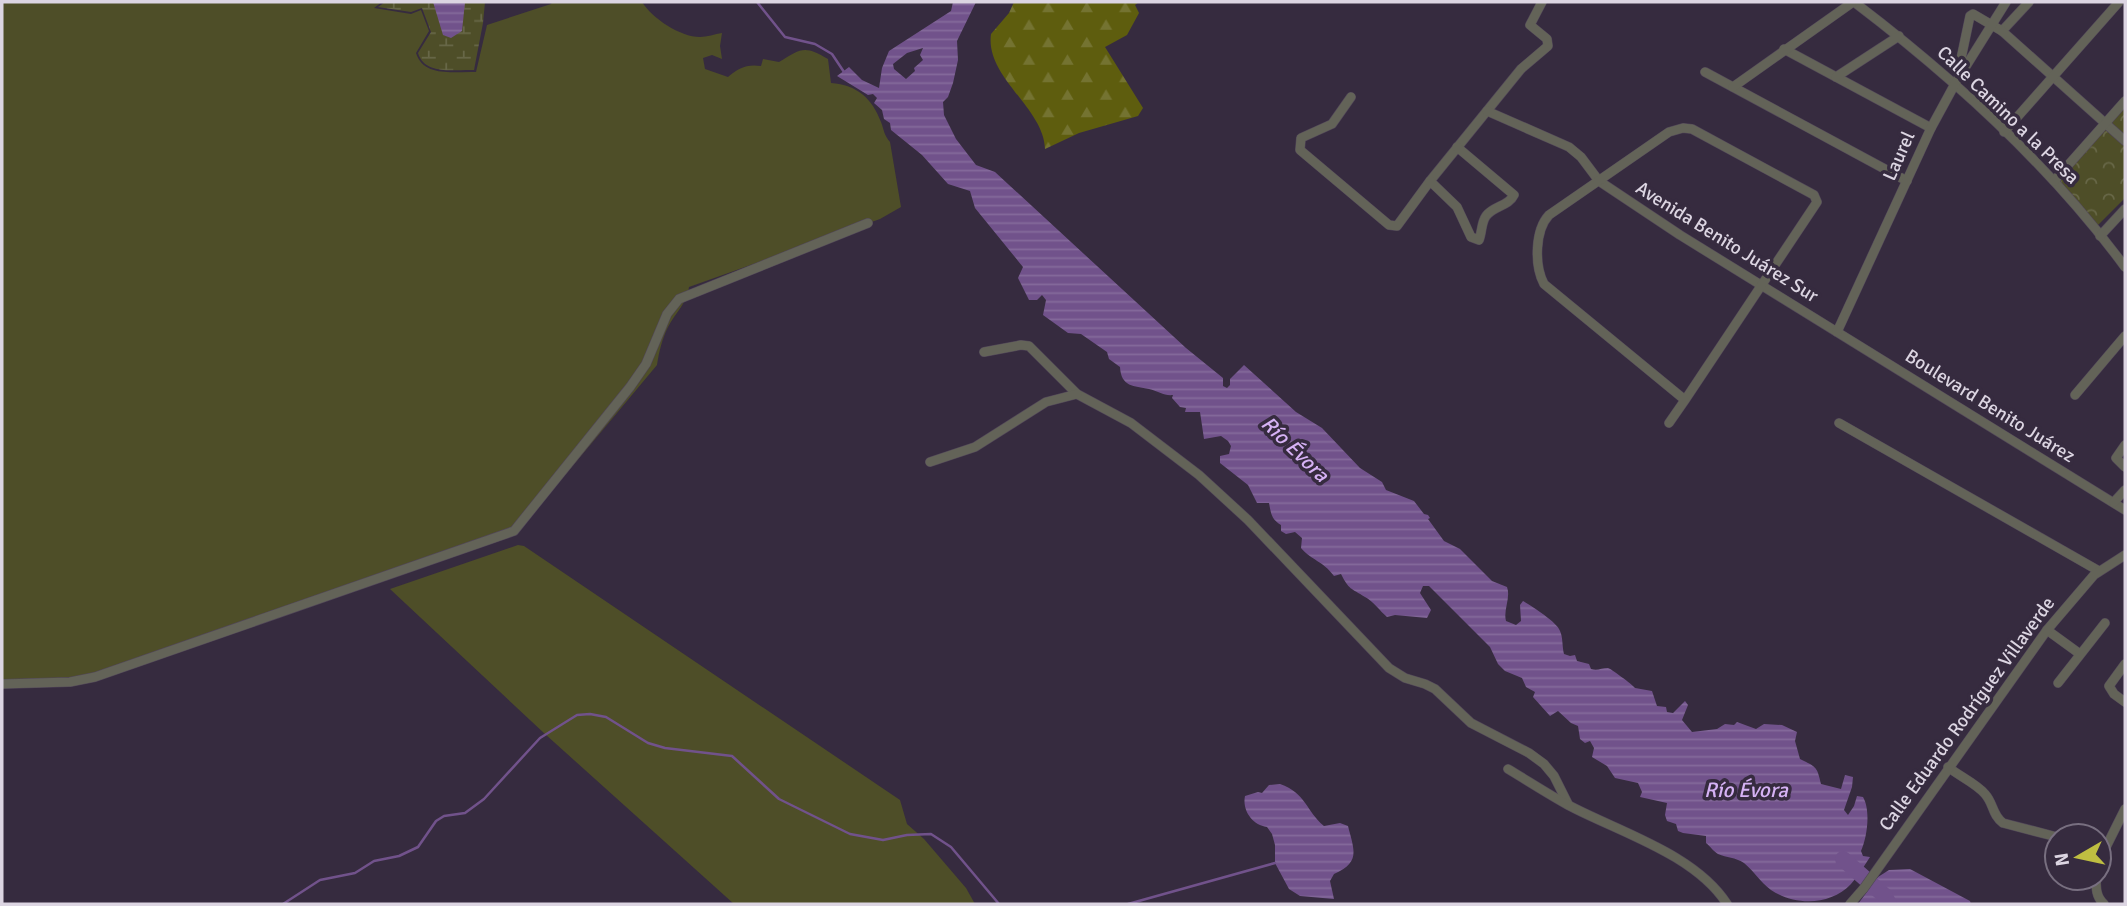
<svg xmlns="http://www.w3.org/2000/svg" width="2127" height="906" viewBox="0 0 2127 906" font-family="Signika,sans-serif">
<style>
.green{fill:#4e4e28}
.forest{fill:url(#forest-firs)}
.wetland{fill:url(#wetland-marsh)}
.park{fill:url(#park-crowns)}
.water{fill:url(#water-rules);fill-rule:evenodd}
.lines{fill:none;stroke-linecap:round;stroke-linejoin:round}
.stream{stroke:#71528b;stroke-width:2.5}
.river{stroke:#71528b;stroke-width:16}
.minor-casing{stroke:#514659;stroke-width:10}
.minor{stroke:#636358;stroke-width:9}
.labels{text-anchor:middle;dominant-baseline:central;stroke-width:7;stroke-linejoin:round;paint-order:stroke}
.street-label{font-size:19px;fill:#dcd5e2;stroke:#362b3f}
.water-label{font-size:21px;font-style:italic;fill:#d6b2f5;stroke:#362b3f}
</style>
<defs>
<pattern id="forest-firs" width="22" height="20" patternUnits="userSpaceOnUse" patternTransform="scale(1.75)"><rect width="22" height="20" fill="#5e5d0e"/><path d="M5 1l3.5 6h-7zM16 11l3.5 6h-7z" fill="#747331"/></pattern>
<pattern id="wetland-marsh" width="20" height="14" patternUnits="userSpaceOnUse" patternTransform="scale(1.75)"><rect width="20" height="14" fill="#4e4e28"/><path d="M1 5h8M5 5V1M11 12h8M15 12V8" fill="none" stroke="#676747"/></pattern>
<pattern id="park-crowns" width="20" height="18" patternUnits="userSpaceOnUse" patternTransform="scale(1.75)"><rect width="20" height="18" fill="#4e4e28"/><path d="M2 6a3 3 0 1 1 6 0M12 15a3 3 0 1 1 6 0" fill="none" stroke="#676747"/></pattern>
<pattern id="water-rules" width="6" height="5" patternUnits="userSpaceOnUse" patternTransform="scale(1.75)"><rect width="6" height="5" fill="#71528b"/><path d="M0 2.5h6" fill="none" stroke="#856a9b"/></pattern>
</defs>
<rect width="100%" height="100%" fill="#362b3f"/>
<!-- green -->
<g class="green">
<path d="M2,2H382L374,8L411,14L421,10L429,31L416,53C424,78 454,71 476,72L487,25L551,4L552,2H642C652,18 680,37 700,37C707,37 715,34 722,33L720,46L722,59L712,55L703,58L705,69L728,77C739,68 746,64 761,66L763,59L779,62C801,48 805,45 828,59L831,83C857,85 872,98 881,122C884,130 884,135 890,142L901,207L880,219L689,287C688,302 675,313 668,327C662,339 659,352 657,365L525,523L95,676L2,681Z"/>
<path d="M518,545L524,546L900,800L907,824L924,839L966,888L975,904H734L545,734L390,589Z"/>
</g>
<!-- forest -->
<path class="forest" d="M1014,2H1139L1135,5L1139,13L1127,35L1105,47L1143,108L1138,116L1079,133L1045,149C1044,108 985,77 991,34L1009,13Z"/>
<!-- wetland -->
<path class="wetland" d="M385,2H485L483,23L474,70C455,69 425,76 418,53L431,32L422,8L411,12L378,7Z"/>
<!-- park -->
<path class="park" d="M2125,95V198L2093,230L2053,181Z"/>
<!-- water -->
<g class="water">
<path d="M433,2H465L462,31L451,38L443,35Z"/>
<path d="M953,2H976L957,41L958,60L953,83L948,97L943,102L944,115L956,139L976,165L995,172L1186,348L1223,378V386L1227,388L1230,385V379L1244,365L1296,412L1322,428L1360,468L1382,482L1386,490L1414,501L1424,514L1428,515L1430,518L1428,519L1444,541L1460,549L1492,581L1507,587C1511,598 1503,610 1506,621L1516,625L1521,621L1520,605L1523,601C1531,606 1557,622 1560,631C1563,637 1562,646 1564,654L1570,656L1575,655L1577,661L1589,664L1591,669C1598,671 1601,668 1608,668C1610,668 1633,685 1635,688L1652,691L1657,706L1666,707L1667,712L1673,713L1685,701L1688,705L1682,720L1692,732L1717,729L1725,724L1734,725L1737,722L1756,729L1764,724L1782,725L1797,732L1795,741L1800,759C1816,767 1817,766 1821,784L1841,789L1845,775L1853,777L1852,787L1844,810L1848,815L1854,806L1857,796L1863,797C1871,811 1867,838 1861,851L1863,856L1870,857C1864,866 1858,876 1851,884C1830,906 1795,906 1771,890C1760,882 1754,871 1744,863C1735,857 1727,858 1718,854C1714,852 1710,846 1706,843V836L1683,833L1678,831L1676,824L1667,821L1665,815L1667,803L1640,797L1642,792L1638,783L1615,778L1607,766L1592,757L1594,748L1590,741L1585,743L1580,739L1578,726L1571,723L1558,711L1550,716L1533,697L1535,692L1526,687L1522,678L1505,671L1498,664L1490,647L1429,586H1423L1420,593L1431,610L1427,618L1395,615L1387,617C1380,611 1373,601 1365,597C1351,588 1349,590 1341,574L1334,576C1322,560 1312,561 1301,548L1302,538L1295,532L1286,534L1281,531V525C1271,519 1271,513 1269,503H1257L1248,485L1220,463V456L1229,454L1231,446L1228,441L1221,436L1204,439L1200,412H1185L1186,408L1180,407L1172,398L1173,395C1164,396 1158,391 1149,389C1134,386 1121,387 1120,367L1109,359L1107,352L1081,334L1068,333L1043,315L1046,300L1042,295L1037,300H1029L1018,278L1023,267L975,208L970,191L948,184L922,155L891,130L890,123L884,119L882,110L874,103L877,98L873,94L868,95L837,76L849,67L862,80L879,88L882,68L889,51L951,11ZM923,48L920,55L923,60L914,68L915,71L906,79L894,69L893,64L907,53Z"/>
<path d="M1280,784C1306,793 1306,811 1324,826L1340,823L1348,826C1354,850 1361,862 1334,874L1330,881L1334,899L1300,896L1289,889L1275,863V845L1272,834L1267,827C1252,825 1242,810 1245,796L1258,792L1262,793L1269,785Z"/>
<path d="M1910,869L1970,901L1971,904H1858L1878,877L1889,870Z"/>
</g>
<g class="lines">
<!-- stream -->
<g class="stream">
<path d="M757,2L785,37L815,44L832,54L844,72"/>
<path d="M283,904L320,880L355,873L374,861L399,856L418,847L436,821L444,816L465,813L484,799L540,738L577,715L590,714L606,717L648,743L665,748L732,756L779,799L850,834L883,840L907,835L931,834L951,847L999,904"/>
<path d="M1128,904L1275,863"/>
</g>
<!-- river -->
<path class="river" d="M1843,859L1885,896L1889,904"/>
<!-- minor casing -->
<g class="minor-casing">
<g id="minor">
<path d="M1854,2C1954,78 2050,165 2125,267"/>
<path d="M2002,31L2029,2"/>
<path d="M1784,49L1931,128"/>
<path d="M1705,72L1907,181"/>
<path d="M1958,73L1970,16L1973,14L2002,31L2125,141"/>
<path d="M1836,77L1899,36"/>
<path d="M1733,87L1853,2"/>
<path d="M1351,97L1332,124L1301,138L1300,150L1389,225L1397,226L1430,181L1521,69L1548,46L1547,39L1530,25L1542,2"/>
<path d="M1487,111L1569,147L1581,157L1599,181L1680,235L2125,510"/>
<path d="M2004,132L2119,2"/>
<path d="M1430,181L1457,207L1471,237L1479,240C1482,233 1481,223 1486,216C1493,206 1509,206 1514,195L1457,147"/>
<path d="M2054,181L2125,101"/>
<path d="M2100,236L2125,209"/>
<path d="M1837,332L1931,128L1956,82L2006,2"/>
<path d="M984,352L1021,345L1029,346L1077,394L1131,423L1199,475L1248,520L1389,668L1405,678L1425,684L1435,689L1471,723L1529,753L1544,764L1554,776L1568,804"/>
<path d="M2075,395L2125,336"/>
<path d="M1669,423L1685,400L1817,202L1814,195L1692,129L1683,128L1669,132L1549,215C1535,230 1534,265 1544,284L1685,400"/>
<path d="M1839,423L2099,571"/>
<path d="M2125,445L2116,458L2125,467"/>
<path d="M930,462L975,447L1046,402L1077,394"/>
<path d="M2114,502L2125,490"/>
<path d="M2047,630L2080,654"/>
<path d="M2125,664L2109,686L2114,694L2125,702"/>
<path d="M2058,683L2105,623"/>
<path d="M2,684L70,682L95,677L514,531L630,387L646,364L667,314L679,299L868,223"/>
<path d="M1948,767C1959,776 1977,784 1985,794C1994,804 1992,815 2003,823L2057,837"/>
<path d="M1508,769C1528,781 1548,794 1568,805C1619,832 1695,854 1727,904"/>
<path d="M2099,861L2125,809"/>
<path d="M2096,878C2096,888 2096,897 2104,904"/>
<path d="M1850,904L1864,888L2047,630L2094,575L2125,555"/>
</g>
</g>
<!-- minor -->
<use href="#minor" class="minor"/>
</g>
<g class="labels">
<!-- street labels -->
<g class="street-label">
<text transform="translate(2008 115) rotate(44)">Calle Camino a la Presa</text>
<text transform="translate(1899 156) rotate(-66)">Laurel</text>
<text transform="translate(1727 242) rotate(32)">Avenida Benito Juárez Sur</text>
<text transform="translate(1990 406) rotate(32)">Boulevard Benito Juárez</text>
<text transform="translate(1967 714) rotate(-54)">Calle Eduardo Rodríguez Villaverde</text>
</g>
<!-- water labels -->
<g class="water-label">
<text transform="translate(1295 449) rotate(44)">Río Évora</text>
<text x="1746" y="790">Río Évora</text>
</g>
</g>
<!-- border -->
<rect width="2127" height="906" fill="none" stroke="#dcd5e2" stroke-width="7"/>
<!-- north arrow -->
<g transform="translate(2078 857) rotate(261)"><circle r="33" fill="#362b3f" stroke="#786f80" stroke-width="2"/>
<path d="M0-5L12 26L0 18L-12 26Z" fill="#bfbe41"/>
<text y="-10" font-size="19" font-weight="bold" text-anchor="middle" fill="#dcd5e2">N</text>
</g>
</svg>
